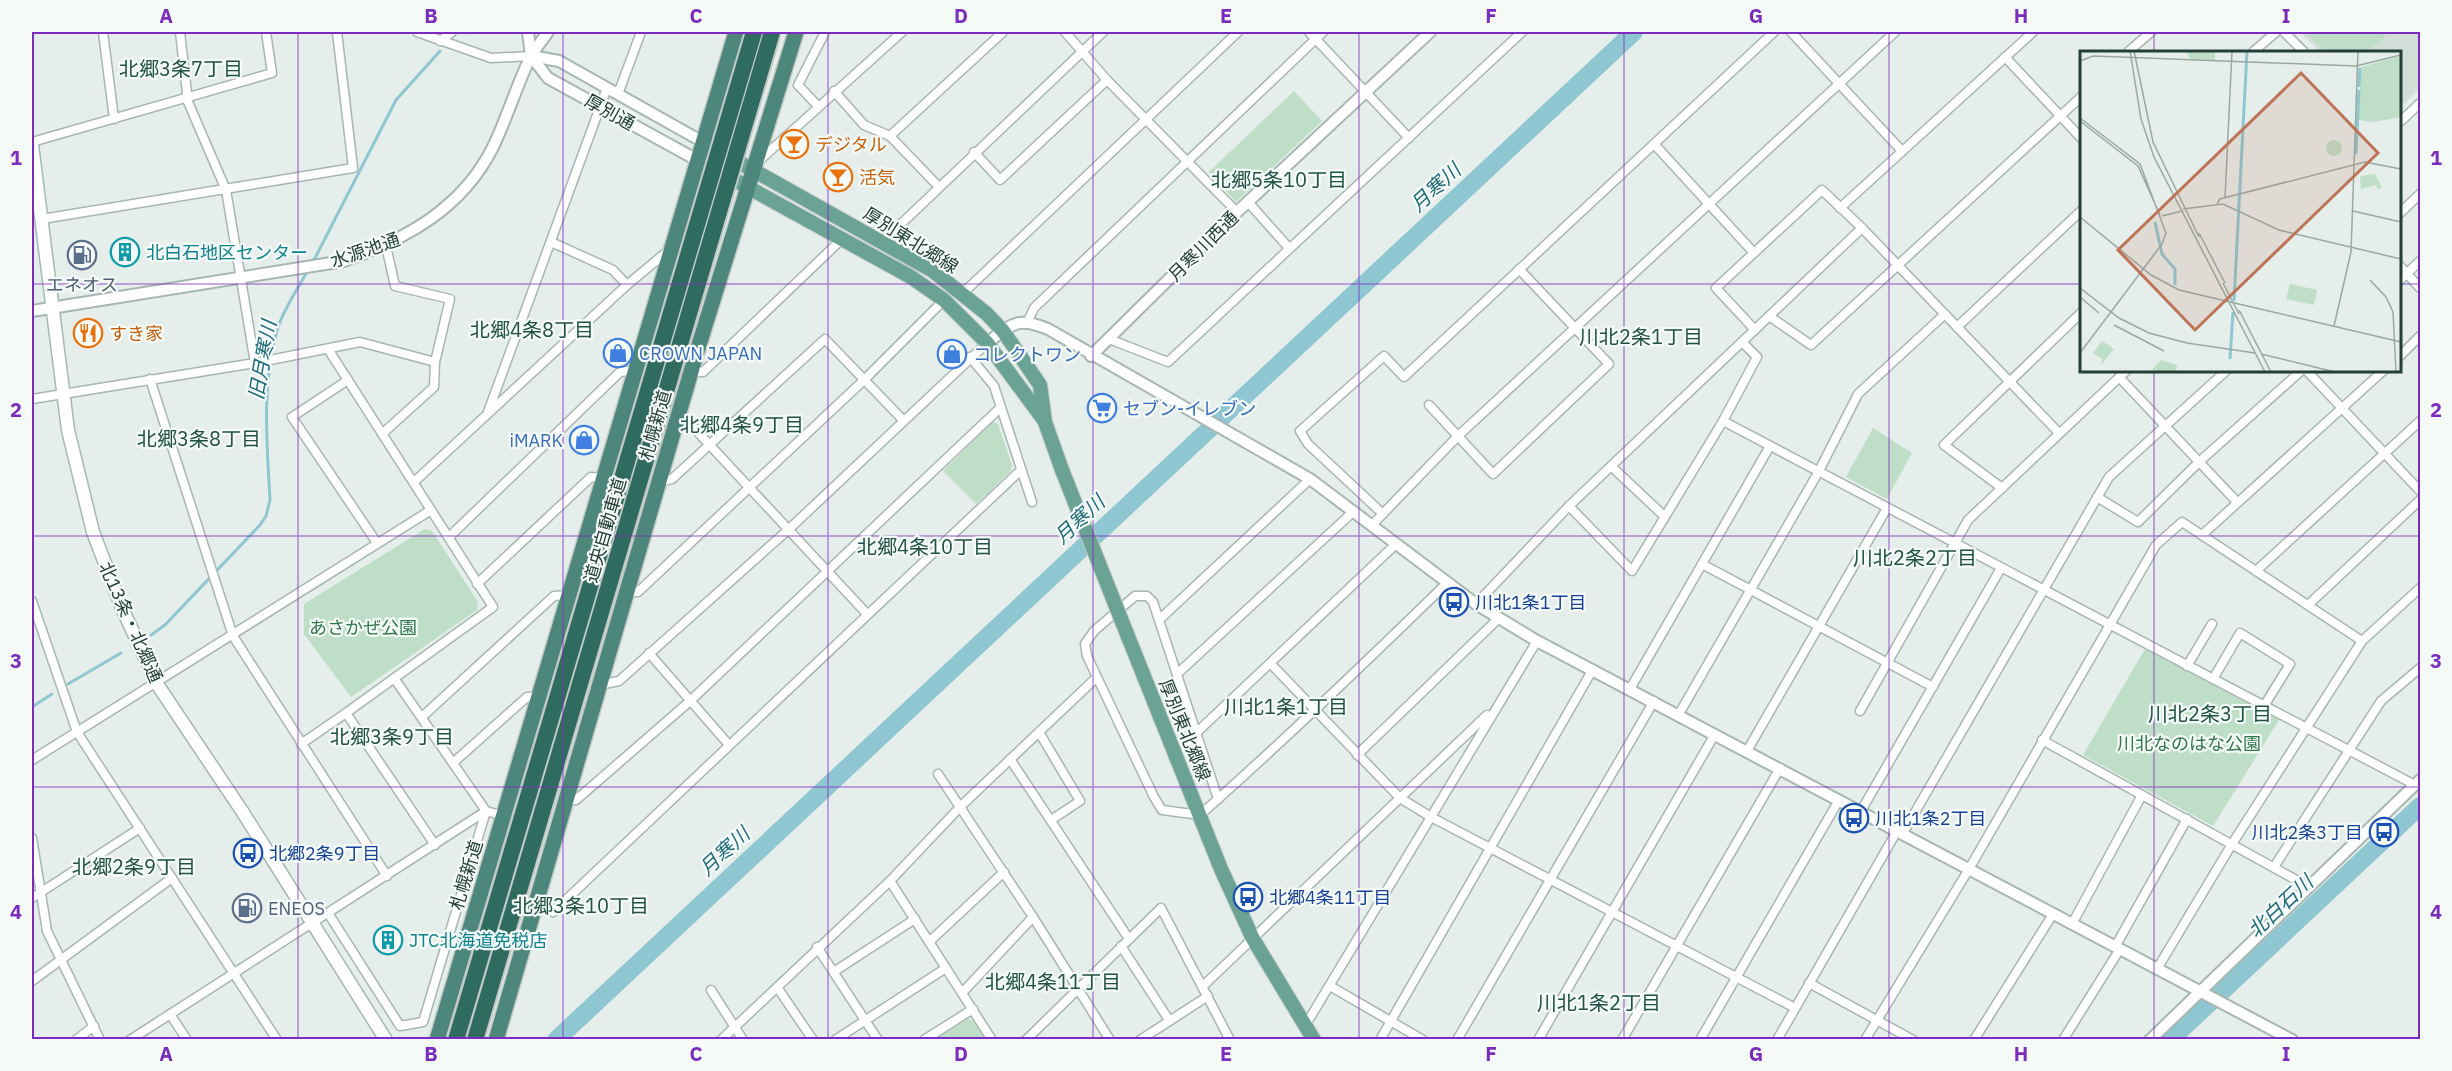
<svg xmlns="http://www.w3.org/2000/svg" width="2452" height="1071" viewBox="0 0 2452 1071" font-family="'IBM Plex Sans','Noto Sans JP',sans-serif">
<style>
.built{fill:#d3ded9}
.green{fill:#bedec7}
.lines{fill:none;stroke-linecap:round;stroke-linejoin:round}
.stream{stroke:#8ec6d1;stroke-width:3}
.river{stroke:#8ec6d1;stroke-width:18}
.minor-casing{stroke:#a7b6b1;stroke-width:11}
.tertiary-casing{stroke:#a7b6b1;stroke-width:14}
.secondary-casing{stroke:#a3b9b2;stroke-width:15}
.primary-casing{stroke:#c2c9c7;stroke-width:16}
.trunk-casing{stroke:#c2c9c7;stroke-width:18}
.minor{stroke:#fff;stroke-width:8}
.tertiary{stroke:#fff;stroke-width:10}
.secondary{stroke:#fff;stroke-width:12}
.primary{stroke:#6aa294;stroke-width:14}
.trunk{stroke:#4d867a;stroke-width:15}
.primary-bridge-casing{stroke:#c2c9c7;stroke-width:16;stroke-linecap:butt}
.motorway-bridge-casing{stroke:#c2c9c7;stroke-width:20;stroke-linecap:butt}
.primary-bridge{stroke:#6aa294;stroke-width:14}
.motorway-bridge{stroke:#306b60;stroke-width:16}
.grid{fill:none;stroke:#7b2cbf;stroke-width:1.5;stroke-opacity:0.55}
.labels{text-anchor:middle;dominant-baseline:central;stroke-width:4.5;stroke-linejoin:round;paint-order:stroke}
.street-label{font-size:18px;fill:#243f38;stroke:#f5faf8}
.food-label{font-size:18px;fill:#c56008;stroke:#f5faf8;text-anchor:start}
.culture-label{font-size:18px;fill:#0d838f;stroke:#f5faf8;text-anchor:start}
.service-label{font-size:18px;fill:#4e5e75;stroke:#f5faf8}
.shop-label{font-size:18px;fill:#366cbe;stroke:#f5faf8;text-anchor:start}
.transit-label{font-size:18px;fill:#164399;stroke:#f5faf8;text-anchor:start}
.park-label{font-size:18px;fill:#2e764b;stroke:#f5faf8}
.neighbourhood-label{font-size:20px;fill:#205246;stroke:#f5faf8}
.water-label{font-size:20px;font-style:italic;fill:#1e6b7b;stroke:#f5faf8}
.inset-river{fill:none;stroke:#8ec6d1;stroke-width:3}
.inset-road{fill:none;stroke:#98a8a3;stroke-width:1.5}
.view{fill:#bd7456;fill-opacity:0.15;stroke:#bd7456;stroke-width:3}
.inset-edge{fill:none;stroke:#243f38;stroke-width:3}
.neatline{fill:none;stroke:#7b2cbf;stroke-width:2}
.grid-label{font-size:20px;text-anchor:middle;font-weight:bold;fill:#7b2cbf}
</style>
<rect width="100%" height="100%" fill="#e5eeea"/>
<!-- built -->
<path class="built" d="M2300,32H2420V88L2400,108V52H2321Z"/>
<!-- green -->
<g class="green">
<path d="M2306,32H2390L2367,52H2325Z"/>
<path d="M1294,91L1322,121L1236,202L1209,172Z"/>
<path d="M993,422L998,424L1012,465L1011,471L976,504L943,471Z"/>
<path d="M1873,428L1912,453L1887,499L1846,477Z"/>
<path d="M425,529L432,531L478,602L477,610L351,697L304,634V604Z"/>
<path d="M2145,649L2279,720L2213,826L2083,755Z"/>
<path d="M968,1019L972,1020L985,1039H936Z"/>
</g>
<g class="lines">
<!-- stream -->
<g class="stream">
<path d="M466,33L470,32"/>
<path d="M313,262L396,100L440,51"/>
<path d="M151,635L165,625L260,525L266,516L270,500C267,443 261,382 278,327C285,307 298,288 308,270"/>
<path d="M68,684L121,653"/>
<path d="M32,707L52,694"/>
</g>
<!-- river -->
<g class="river">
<path d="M556,1040L1634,32"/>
<path d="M2170,1040L2420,806"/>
</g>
<!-- minor casing -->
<g class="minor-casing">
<g id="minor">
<path d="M103,32L114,119"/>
<path d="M180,32L188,102L226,190L255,363"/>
<path d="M417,32L491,58L531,56"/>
<path d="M1065,32L1107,80L1237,212"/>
<path d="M1309,32L1409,138"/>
<path d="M1791,32L1902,151"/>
<path d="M2284,32L2304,52"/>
<path d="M440,41L452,32"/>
<path d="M2128,52L2151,32"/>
<path d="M2253,52L2276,32"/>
<path d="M2005,57L2082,139"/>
<path d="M834,91L864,125L890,136L938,186"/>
<path d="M618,94L641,32"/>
<path d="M818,106L798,85L825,32"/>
<path d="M2400,122L2420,103"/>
<path d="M890,136L1003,32"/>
<path d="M32,142L272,73L266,32"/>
<path d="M1654,144L1754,253"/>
<path d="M974,152L1000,180L1107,80"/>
<path d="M761,159L902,32"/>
<path d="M1248,202L1289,248"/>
<path d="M1840,208L2033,32"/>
<path d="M2400,213L2420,194"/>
<path d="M42,219L353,168L337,32"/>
<path d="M551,242L613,270L627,285"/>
<path d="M882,242L1103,32"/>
<path d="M2400,266L2420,288"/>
<path d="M2400,280L2420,261"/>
<path d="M962,294L1238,32"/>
<path d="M1769,316L1811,345L2082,96"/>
<path d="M1028,321L1034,308L1323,32"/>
<path d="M1957,327L2082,210"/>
<path d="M1755,330L1716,288L1822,190L1862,228L2059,433"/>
<path d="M1109,339L1168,362L1522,32"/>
<path d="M328,349L493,607L346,713"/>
<path d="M2400,356L2420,336"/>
<path d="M970,357L994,386L1032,502"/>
<path d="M2306,370L2420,491"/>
<path d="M691,371L703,372L842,239"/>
<path d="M2119,377L2237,502"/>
<path d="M150,379L233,636L387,876"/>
<path d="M348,380L292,417L377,543"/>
<path d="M32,399L255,363L360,342L435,362"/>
<path d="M1429,405L1493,474L1609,364L1519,269"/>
<path d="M488,412L607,88"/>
<path d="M1723,421L2415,785"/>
<path d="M694,428L867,614"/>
<path d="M382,434L434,387L435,362L450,299L395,286L386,246"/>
<path d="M1611,466L1664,516"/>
<path d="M414,482L627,285L669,250"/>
<path d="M659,482L672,479L825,339L903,420"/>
<path d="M2002,488L1944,445L2082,312"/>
<path d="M2097,497L2138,522L2199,462L2302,370"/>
<path d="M1569,506L1632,571L1723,421L1757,357L1742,342"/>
<path d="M1383,514L1308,444L1300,431L1384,356L1404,377L1774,32"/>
<path d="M1372,525L1458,436L1895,32"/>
<path d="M2202,535L2384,370"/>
<path d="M449,537L620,372L635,370"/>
<path d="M1702,564L1933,687"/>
<path d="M2256,571L2420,421"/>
<path d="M477,584L591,477L604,478"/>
<path d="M627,591L638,592L864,380L944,300"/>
<path d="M32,601L77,732L277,1040"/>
<path d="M1476,604L1569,506L1862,228"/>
<path d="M2308,605L2420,500"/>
<path d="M1160,619L1310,479"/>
<path d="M649,653L729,745"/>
<path d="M1271,664L1400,798L1431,817L1795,1008"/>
<path d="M2187,666L2212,624"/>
<path d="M1177,674L1354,511"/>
<path d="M2213,679L2240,633L2290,664L2264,706"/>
<path d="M599,685L619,681L788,530L987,343"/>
<path d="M1630,689L1770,446"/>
<path d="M1860,711L1968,520L2127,370"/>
<path d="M1679,714L1819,471L1858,394L1945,314"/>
<path d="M422,717L554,596L569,595"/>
<path d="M1039,732L1080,801L1051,820"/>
<path d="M1195,734L1396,544"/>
<path d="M2042,740L2309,887"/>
<path d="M301,744L346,713L435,845"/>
<path d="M1747,751L1887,508"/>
<path d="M1357,755L1499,618"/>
<path d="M1010,759L1129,939"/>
<path d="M32,760L431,510"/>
<path d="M454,762L527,697L540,696"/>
<path d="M938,774L1033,917L1110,1040"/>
<path d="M1218,799L1153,602L1147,596H1135L1094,631L1085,644L1087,656L1154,797L1162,810L1200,815C1285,740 1366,662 1447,583"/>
<path d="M565,801L576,800L689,702L1000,408"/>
<path d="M1861,811L2001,568"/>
<path d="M1903,833L2109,477L2227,370"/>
<path d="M32,838L47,931L100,1040"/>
<path d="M2274,867L2381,701L2420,668"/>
<path d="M890,881L992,1040"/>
<path d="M32,898L140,828"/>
<path d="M553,912L1021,470"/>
<path d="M328,913L400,1026L423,1022L486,811L504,816"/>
<path d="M2072,924L2142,795"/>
<path d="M929,942L1004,872"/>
<path d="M1121,946L1169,1020"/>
<path d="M817,947L878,1040"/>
<path d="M2115,947L2187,819"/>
<path d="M2157,969L2232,844L2362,641L2420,588"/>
<path d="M835,971L915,919"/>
<path d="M32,981L172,878"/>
<path d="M1809,983L1913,1040"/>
<path d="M1203,986L1487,715"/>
<path d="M1330,986L1423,1040"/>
<path d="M777,987L813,1040"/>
<path d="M711,990L743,1040"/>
<path d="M962,993L1033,917"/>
<path d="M170,1014L187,1040"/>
<path d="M1305,1026L1537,641"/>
<path d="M76,1040L94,1026"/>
<path d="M130,1040L486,811L394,678"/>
<path d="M721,1040L890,881L961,806L1097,677"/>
<path d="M835,1040L946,968"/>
<path d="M924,1040L973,1009"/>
<path d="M1026,1040L1161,908L1230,1040"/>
<path d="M1140,1040L1208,996"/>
<path d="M1380,1040L1593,669"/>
<path d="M1457,1040L1654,701"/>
<path d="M1538,1040L1715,734"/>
<path d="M1622,1040L1780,768"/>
<path d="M1700,1040L1839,800"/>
<path d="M1777,1040L1897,831"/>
<path d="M1865,1040L1969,869L2156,545L2182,522L2362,641"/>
<path d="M1974,1040L2053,914"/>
<path d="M2063,1040L2120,949"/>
</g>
</g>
<!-- tertiary casing -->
<g class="tertiary-casing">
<g id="tertiary">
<path d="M528,32L531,56L548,78L697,160"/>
<path d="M531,56L559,61L703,142"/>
<path d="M32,311L344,261C406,239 462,209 493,147C507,118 516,87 530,58C535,49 542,40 548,32"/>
<path d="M987,343C1012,324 1017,316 1048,329L1310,479L1476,604L1537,641L2292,1040"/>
<path d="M1091,356L1237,212L1430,32"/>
<path d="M2150,1040L2420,780"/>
</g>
</g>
<!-- secondary casing -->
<g class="secondary-casing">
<path id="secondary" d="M32,145L68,430L93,532L122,608L157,684L242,811L386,1040"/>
</g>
<!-- primary casing -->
<g class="primary-casing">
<g id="primary">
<path d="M703,142L933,271L987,314L1003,331L1040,385L1045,422L1062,470"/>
<path d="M722,173L911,277L944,300L987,343L1044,420"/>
<path d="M1121,619L1221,869L1253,939L1314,1040"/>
</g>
</g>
<!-- trunk casing -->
<g class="trunk-casing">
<g id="trunk">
<path d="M437,1040L736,32"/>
<path d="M496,1040L695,358L796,32"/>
</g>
</g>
<!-- minor -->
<use href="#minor" class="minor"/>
<!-- tertiary -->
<use href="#tertiary" class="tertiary"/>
<!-- secondary -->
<use href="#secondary" class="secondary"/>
<!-- primary -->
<use href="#primary" class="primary"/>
<!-- trunk -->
<use href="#trunk" class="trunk"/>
<!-- primary-bridge casing -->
<g class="primary-bridge-casing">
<path id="primary-bridge" d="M1062,470L1121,619"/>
</g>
<!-- motorway-bridge casing -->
<g class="motorway-bridge-casing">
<g id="motorway-bridge">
<path d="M456,1040L754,32"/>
<path d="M475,1040L772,32"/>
</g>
</g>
<!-- primary-bridge -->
<use href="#primary-bridge" class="primary-bridge"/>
<!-- motorway-bridge -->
<use href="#motorway-bridge" class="motorway-bridge"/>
</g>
<!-- grid -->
<path class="grid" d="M298,32V1040M563,32V1040M828,32V1040M1093,32V1040M1359,32V1040M1624,32V1040M1889,32V1040M2154,32V52M32,284H2082M2400,284H2420M2154,370V1040M32,536H2420M32,787H2420"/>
<!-- icons -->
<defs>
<g id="bar-ring" transform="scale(1.5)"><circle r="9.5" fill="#f5faf8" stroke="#e8710a" stroke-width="1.5"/><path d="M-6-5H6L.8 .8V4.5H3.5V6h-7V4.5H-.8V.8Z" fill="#e8710a"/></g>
<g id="building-ring" transform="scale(1.5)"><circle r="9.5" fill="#f5faf8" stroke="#0f9aa8" stroke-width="1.5"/><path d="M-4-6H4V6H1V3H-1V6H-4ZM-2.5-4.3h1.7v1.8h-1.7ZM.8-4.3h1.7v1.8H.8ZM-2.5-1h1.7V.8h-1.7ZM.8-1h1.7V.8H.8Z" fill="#0f9aa8"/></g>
<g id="fuel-ring" transform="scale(1.5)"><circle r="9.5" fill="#f5faf8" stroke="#5c6f8a" stroke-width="1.5"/><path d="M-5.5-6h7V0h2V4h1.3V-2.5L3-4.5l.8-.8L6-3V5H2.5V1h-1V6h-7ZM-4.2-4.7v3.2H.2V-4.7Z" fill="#5c6f8a"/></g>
<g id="restaurant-ring" transform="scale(1.5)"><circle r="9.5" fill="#f5faf8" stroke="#e8710a" stroke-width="1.5"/><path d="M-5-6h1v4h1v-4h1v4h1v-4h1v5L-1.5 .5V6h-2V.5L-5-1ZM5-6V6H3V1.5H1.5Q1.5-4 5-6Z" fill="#e8710a"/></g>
<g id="shop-ring" transform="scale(1.5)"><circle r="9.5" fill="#f5faf8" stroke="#3f7fe0" stroke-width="1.5"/><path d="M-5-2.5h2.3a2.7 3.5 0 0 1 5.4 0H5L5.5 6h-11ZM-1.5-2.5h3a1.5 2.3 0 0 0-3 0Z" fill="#3f7fe0"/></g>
<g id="supermarket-ring" transform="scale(1.5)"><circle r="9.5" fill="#f5faf8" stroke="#3f7fe0" stroke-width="1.5"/><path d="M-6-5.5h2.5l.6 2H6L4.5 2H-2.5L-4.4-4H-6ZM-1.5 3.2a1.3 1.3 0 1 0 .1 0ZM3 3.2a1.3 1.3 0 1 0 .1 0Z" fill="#3f7fe0"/></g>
<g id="bus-ring" transform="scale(1.5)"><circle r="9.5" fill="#f5faf8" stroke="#1a4fb4" stroke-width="1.5"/><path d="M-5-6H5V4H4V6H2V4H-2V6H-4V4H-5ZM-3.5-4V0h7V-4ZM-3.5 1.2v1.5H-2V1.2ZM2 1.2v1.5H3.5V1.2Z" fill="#1a4fb4"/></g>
</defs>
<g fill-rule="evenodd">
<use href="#bar-ring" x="794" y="144"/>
<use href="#bar-ring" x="838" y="177"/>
<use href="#building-ring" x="125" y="252"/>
<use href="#fuel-ring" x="82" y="255"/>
<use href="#restaurant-ring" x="88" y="333"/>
<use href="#shop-ring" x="618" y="353"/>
<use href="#shop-ring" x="952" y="354"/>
<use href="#supermarket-ring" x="1102" y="408"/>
<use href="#shop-ring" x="584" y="440"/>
<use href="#bus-ring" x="1454" y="602"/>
<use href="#bus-ring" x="1854" y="818"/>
<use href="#bus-ring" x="2384" y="832"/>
<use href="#bus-ring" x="248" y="853"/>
<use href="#bus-ring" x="1248" y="897"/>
<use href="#fuel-ring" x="247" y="908"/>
<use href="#building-ring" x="388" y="940"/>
</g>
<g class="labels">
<!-- street labels -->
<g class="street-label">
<text transform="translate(610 112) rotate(29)">厚別通</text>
<text transform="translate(911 240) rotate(32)">厚別東北郷線</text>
<text transform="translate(1203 246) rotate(-45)">月寒川西通</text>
<text transform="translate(365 250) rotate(-19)">水源池通</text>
<text transform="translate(655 425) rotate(-74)">札幌新道</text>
<text transform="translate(605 530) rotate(-74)">道央自動車道</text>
<text transform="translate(131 622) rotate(66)">北13条・北郷通</text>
<text transform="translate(1185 730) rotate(68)">厚別東北郷線</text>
<text transform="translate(466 875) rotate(-73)">札幌新道</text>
</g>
<!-- food labels -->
<g class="food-label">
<text x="815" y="144">デジタル</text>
<text x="859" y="177">活気</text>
<text x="109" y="333">すき家</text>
</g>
<!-- culture labels -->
<g class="culture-label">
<text x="146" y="252">北白石地区センター</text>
<text x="409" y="940">JTC北海道免税店</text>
</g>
<!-- service labels -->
<g class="service-label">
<text x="82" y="284">エネオス</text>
<text x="268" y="908" text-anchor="start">ENEOS</text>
</g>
<!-- shop labels -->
<g class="shop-label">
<text x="639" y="353">CROWN JAPAN</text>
<text x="973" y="354">コレクトワン</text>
<text x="1123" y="408">セブン-イレブン</text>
<text x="563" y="440" text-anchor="end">iMARK</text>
</g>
<!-- transit labels -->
<g class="transit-label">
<text x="1475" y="602">川北1条1丁目</text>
<text x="1875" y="818">川北1条2丁目</text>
<text x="2363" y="832" text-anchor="end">川北2条3丁目</text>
<text x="269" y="853">北郷2条9丁目</text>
<text x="1269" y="897">北郷4条11丁目</text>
</g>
<!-- park labels -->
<g class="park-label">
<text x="363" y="627">あさかぜ公園</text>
<text x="2189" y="743">川北なのはな公園</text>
</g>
<!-- neighbourhood labels -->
<g class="neighbourhood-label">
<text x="181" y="68">北郷3条7丁目</text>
<text x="1279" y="179">北郷5条10丁目</text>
<text x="532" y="329">北郷4条8丁目</text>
<text x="1641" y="336">川北2条1丁目</text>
<text x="742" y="424">北郷4条9丁目</text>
<text x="199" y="438">北郷3条8丁目</text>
<text x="925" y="546">北郷4条10丁目</text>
<text x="1915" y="557">川北2条2丁目</text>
<text x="1286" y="706">川北1条1丁目</text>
<text x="2210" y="713">川北2条3丁目</text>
<text x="392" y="736">北郷3条9丁目</text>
<text x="134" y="866">北郷2条9丁目</text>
<text x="581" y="905">北郷3条10丁目</text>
<text x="1053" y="981">北郷4条11丁目</text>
<text x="1599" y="1002">川北1条2丁目</text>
</g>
<!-- water labels -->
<g class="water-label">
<text transform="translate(1435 187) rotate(-43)">月寒川</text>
<text transform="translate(262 360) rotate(-80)">旧月寒川</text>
<text transform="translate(1079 519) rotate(-43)">月寒川</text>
<text transform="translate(724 851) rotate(-43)">月寒川</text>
<text transform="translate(2280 906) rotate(-43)">北白石川</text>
</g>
</g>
<!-- overview -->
<g transform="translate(2080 51)">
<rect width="321" height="321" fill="#e5eeea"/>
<path d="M106,0H135V9L110,8ZM321,5V66L294,71L279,69L281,16ZM246 97a8 8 0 1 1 16 0a8 8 0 1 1-16 0ZM295,123L302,137L297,138L296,134L281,138L280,125ZM210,233L237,239L234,254L206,248ZM22,290L34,298L21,314L22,308L13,302ZM81,309L97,314L96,321H70Z" fill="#bedec7"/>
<path class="inset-river" d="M279,36L280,17M276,103L279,39M75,171L82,203L95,218V234M154,250L167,0M150,308L153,261"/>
<path class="inset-road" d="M50,0L61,68L74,106L185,321M54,0L73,91L119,186M0,10L13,5L276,15L321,4M0,67L60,113L86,182L82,193L0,302M0,70L58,115L80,164M145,147L152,0M137,153L140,148L285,111L321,118M103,158L143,153L199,179L321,208M273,160L321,171M82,165L102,160M0,166L71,224L99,239L321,291M119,182L145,232M290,229L306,246L313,261L316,321M143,232L159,263M0,237L39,267L69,282L107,292L175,302M0,246L19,262M159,259L191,321M34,274L84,300M254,275L271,201L278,0M181,303L255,321"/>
<path class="view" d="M221,22L298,102L115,279L38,199Z"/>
<rect width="321" height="321" class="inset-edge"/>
</g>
<!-- border -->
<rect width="2452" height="1071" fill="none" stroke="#f5faf8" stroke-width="66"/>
<rect x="33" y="33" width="2386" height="1005" class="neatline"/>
<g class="grid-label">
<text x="166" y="23">A</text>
<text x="431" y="23">B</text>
<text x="696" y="23">C</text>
<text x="961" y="23">D</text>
<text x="1226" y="23">E</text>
<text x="1491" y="23">F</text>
<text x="1756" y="23">G</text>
<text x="2021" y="23">H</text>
<text x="2286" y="23">I</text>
<text x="16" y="165">1</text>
<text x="2436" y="165">1</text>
<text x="16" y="417">2</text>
<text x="2436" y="417">2</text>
<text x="16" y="668">3</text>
<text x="2436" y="668">3</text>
<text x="16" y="919">4</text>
<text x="2436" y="919">4</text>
<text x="166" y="1061">A</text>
<text x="431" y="1061">B</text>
<text x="696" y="1061">C</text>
<text x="961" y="1061">D</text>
<text x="1226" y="1061">E</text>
<text x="1491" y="1061">F</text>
<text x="1756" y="1061">G</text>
<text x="2021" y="1061">H</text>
<text x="2286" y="1061">I</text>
</g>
</svg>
